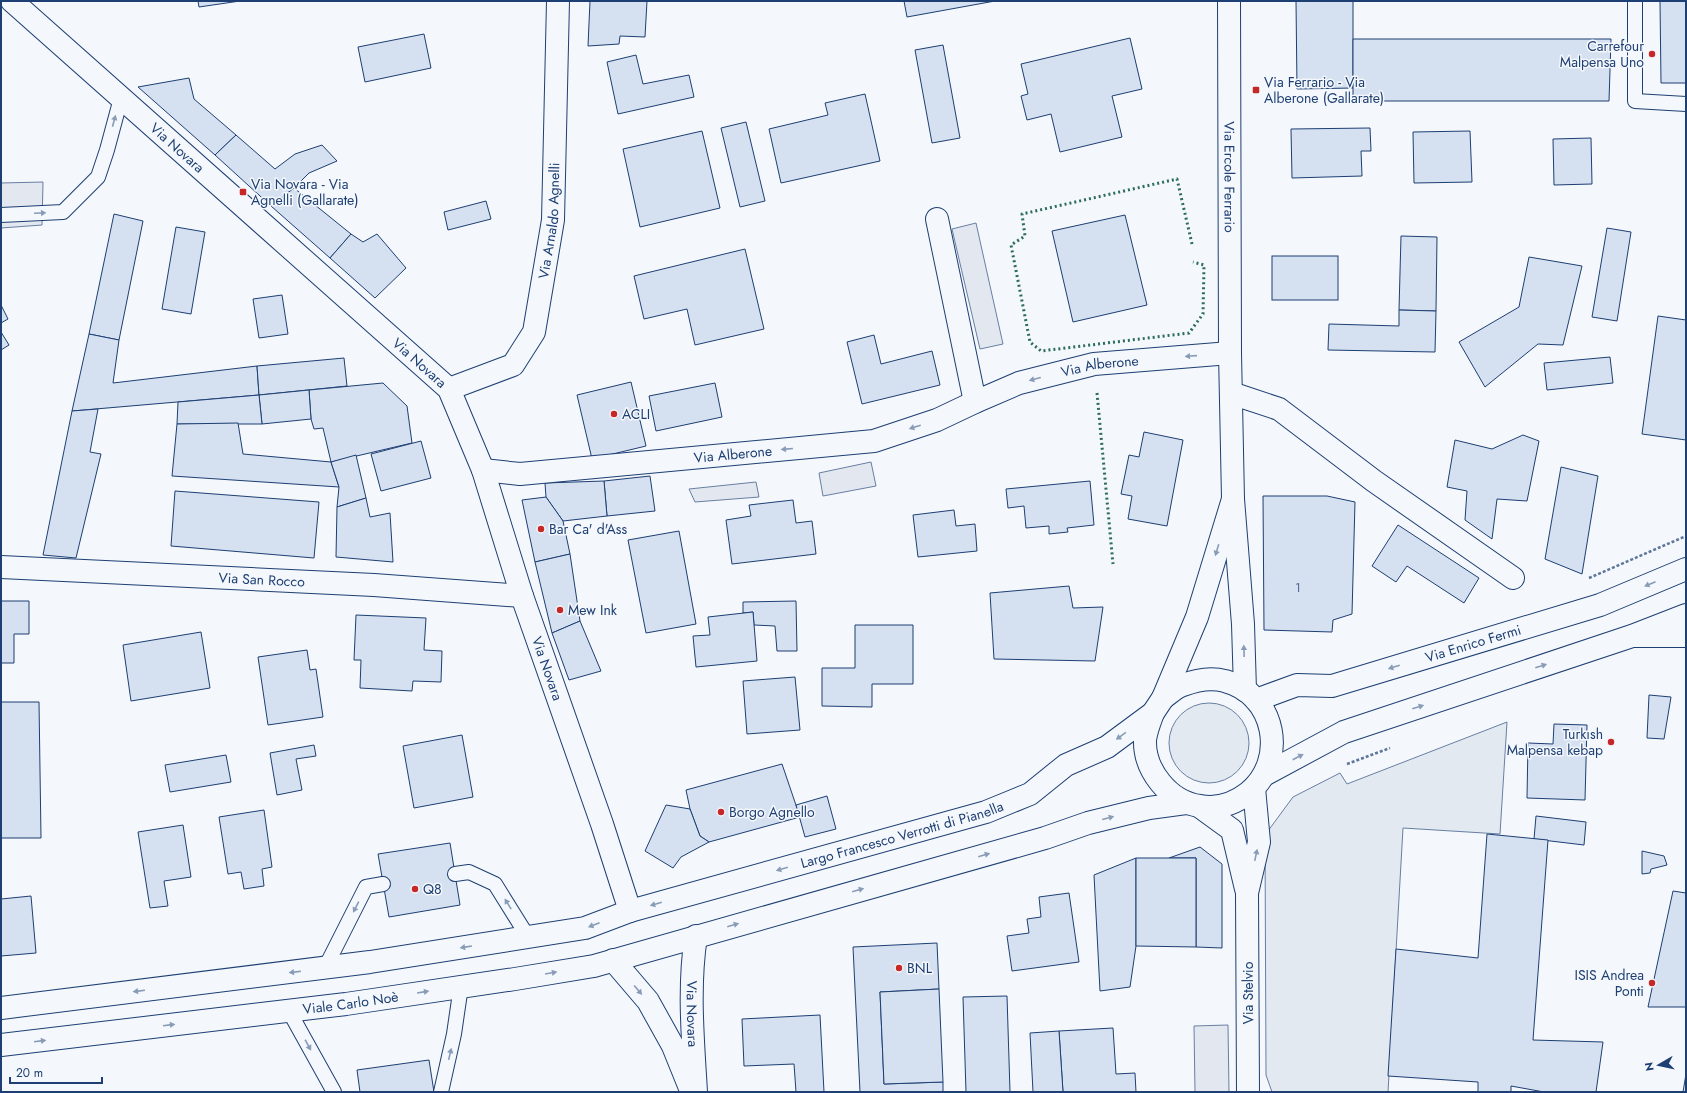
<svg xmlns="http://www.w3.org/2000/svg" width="1687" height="1093" viewBox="0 0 1687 1093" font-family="Jost,sans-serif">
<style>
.green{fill:#e3e9f0;stroke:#687fa3}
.parking{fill:#e3e8f0;stroke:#687fa3}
.building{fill:#d5e0f0;stroke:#1d3f73}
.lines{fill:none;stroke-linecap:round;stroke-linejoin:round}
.service-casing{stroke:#1d3f73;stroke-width:16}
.minor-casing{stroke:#1d3f73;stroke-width:24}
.tertiary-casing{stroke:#1d3f73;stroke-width:24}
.primary-casing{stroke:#1d3f73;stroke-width:24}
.path{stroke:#5e769c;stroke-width:2.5;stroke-dasharray:3 2;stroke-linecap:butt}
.service{stroke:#f4f7fb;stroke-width:14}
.minor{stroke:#f4f7fb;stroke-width:22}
.tertiary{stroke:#f4f7fb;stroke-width:22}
.primary{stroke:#f4f7fb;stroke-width:22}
.hedge{stroke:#2c6c60;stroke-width:3;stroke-dasharray:2 3;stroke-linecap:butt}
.oneway{fill:#889bb7}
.poi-dot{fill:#c62828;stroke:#f4f7fb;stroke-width:1.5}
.labels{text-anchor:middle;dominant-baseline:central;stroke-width:3;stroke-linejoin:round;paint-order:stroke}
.number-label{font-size:12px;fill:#4b6792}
.poi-label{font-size:14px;fill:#1d3f73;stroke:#f4f7fb;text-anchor:start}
.street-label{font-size:14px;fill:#1d3f73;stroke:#f4f7fb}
</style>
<rect width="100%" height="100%" fill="#f4f7fb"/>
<!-- green -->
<g class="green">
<circle cx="1209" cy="743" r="40"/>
<path d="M1507,722L1500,834L1403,828L1388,1092H1272L1266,1075L1265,835L1293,797L1340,773L1347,784Z"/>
</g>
<!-- parking -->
<g class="parking">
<path d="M43,182L42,225L1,228V183Z"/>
<path d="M976,223L1003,344L980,349L952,229Z"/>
<path d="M871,462L876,486L823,496L819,473Z"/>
<path d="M756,482L759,497L695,502L689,489Z"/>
<path d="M1228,1025L1229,1092H1195L1194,1026Z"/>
</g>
<!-- building -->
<g class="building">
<path d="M198,1H240L199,7Z"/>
<path d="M590,1H647L645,37L620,36L619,44L588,46Z"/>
<path d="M904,1H995L907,17Z"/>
<path d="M1296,1H1353V88L1297,89Z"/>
<path d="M1660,1H1686V83H1661Z"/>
<path d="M424,34L431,68L365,82L358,47Z"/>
<path d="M1130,38L1142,89L1112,96L1122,137L1060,152L1051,114L1027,120L1021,96L1028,94L1021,64Z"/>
<path d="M1353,39H1611L1609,101H1353Z"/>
<path d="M943,45L960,138L932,143L915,50Z"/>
<path d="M636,55L643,84L689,75L694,97L618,114L607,62Z"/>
<path d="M189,78L194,99L236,135L215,155L138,87Z"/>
<path d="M865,94L880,161L781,183L769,129L828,115L825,103Z"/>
<path d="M746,122L765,201L740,207L721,128Z"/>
<path d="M1370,128L1371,151H1361L1362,176L1292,178L1291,129Z"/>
<path d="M702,131L720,208L640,227L623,149Z"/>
<path d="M1470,131L1472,182L1414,183L1413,132Z"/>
<path d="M236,135L275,169L295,154L322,145L337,161L309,173L294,188L271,206L215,155Z"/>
<path d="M1591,138L1592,184L1554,185L1553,139Z"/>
<path d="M294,188L351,234L330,258L271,206Z"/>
<path d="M486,201L491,219L448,230L444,212Z"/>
<path d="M114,214L143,221L119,340L89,334Z"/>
<path d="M1125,215L1147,305L1073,322L1052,231Z"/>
<path d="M176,227L205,232L191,314L162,309Z"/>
<path d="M1607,228L1631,232L1617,321L1592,317Z"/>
<path d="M351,234L363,242L377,234L406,268L375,298L330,258Z"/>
<path d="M1401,236L1437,237L1436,311L1399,310Z"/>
<path d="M745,249L764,329L695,345L687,309L644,319L634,276Z"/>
<rect x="1272" y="256" width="66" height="44"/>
<path d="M1529,257L1582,266L1563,345L1538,344L1485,387L1459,342L1519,307Z"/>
<path d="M282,295L288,334L259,338L253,299Z"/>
<path d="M1,305L8,319L1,323Z"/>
<path d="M1399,310L1436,311L1435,352L1328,350L1329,324L1399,326Z"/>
<path d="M1658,316L1686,320V440L1642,434Z"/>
<path d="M1,332L9,345L1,350Z"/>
<path d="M89,334L119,340L113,383L257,366L259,395L72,411Z"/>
<path d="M874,335L881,364L932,351L940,385L862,404L847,342Z"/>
<path d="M1610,357L1613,383L1547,390L1544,363Z"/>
<path d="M344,358L347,386L259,395L257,366Z"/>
<path d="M631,382L646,446L592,459L577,395Z"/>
<path d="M383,383L407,406L412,443L331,462L323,428L314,429L311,419L309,390Z"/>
<path d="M715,383L722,417L656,431L649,396Z"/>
<path d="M309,390L311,419L262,424L259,395Z"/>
<path d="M259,395L262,424H177L178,402Z"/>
<path d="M98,409L90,452L101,454L76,558L43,555L72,411Z"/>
<path d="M238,423L243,454L331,462L339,487L172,476L177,424Z"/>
<path d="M1144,432L1183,440L1167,526L1128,519L1132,496L1121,494L1129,455L1139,457Z"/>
<path d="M1523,435L1539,441L1527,501L1497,499L1492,539L1465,520L1467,491L1447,487L1455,440L1492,449Z"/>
<path d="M421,441L431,478L381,491L371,454Z"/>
<path d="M356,455L366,498L337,507L339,487L331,462Z"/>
<path d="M1561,467L1598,476L1582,574L1545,559Z"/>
<path d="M650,476L655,511L607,516L604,481Z"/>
<path d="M604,481L607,516L563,521L546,497L545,483Z"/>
<path d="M1090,481L1094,525L1067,528L1068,532L1049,534V526L1026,528L1024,506L1008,508L1006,489Z"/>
<path d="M175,491L319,502L314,558L171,546Z"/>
<path d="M1263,496H1327L1355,502L1352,614L1333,620L1332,632L1264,630Z"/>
<path d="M546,497L563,521L570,554L535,562L522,500Z"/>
<path d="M366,498L370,517L390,513L393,562L336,557L337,507Z"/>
<path d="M793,500L796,523L812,521L816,554L732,564L726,520L751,516L749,505Z"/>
<path d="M954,510L956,526L975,524L977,551L918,557L913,515Z"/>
<path d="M1398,525L1479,578L1464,603L1407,566L1396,582L1372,566Z"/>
<path d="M679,531L696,624L646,633L628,540Z"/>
<path d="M570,554L580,621L552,633L535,562Z"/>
<path d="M1069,586L1073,608L1103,607L1095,661L994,659L990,593Z"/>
<path d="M1,601H29V634H14V663H1Z"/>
<path d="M796,601L797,651H777L775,626L754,625L753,612L743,613V602Z"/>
<path d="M753,612L757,661L696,667L693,636L710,635L708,617Z"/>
<path d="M356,615L426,618L424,650L442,651L441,682L413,681L412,691L360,688L361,660H354Z"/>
<path d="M580,621L601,671L569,680L552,633Z"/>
<path d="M855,625H913V684H872V707L822,706V668H855Z"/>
<path d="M201,632L210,688L131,701L123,645Z"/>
<path d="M307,650L310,670L316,669L323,717L268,725L258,657Z"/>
<path d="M795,677L800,730L747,734L743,681Z"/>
<path d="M1649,695L1671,697L1664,739L1647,738Z"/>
<path d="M1,702H39L41,838H1Z"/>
<path d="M1554,724L1587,725L1585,800L1527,798L1528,743L1553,744Z"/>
<path d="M462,735L473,797L414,808L403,746Z"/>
<path d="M314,745L316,756L296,759L302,790L277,795L270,753Z"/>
<path d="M226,755L231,782L170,792L165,765Z"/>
<path d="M782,764L800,817L709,842L700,836L690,809L686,790Z"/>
<path d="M827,796L836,829L805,837L796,805Z"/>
<path d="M666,805L690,809L700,836L709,842L681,857L673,868L645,851Z"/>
<path d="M264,810L272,867L262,869L264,886L244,889L241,872L228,874L219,817Z"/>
<path d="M1536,816L1586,822L1584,845L1534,839Z"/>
<path d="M183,825L191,877L164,881L168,906L150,908L138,832Z"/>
<path d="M1487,834L1548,840L1533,1040L1603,1042L1596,1092H1544L1511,1086V1092H1478V1082L1388,1076L1396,949L1478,958Z"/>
<path d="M450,843L460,905L389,917L378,854Z"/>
<path d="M1200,847L1222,864V948L1196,947V858H1169Z"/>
<path d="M1642,851L1664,856L1667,865L1651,869L1650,873L1642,874Z"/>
<path d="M1136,858V946L1130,987L1100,991L1094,875Z"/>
<path d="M1136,858H1196V947L1136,946Z"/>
<path d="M1673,891L1686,893V1007H1648Z"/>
<path d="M1069,893L1079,962L1012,971L1007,936L1029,933L1027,919L1041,917L1039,897Z"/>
<path d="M31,896L36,953L1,956V899Z"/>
<path d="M937,943L939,989L880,992L884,1084L943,1082V1092H860L853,947Z"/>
<path d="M939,989L943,1082L884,1084L880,992Z"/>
<path d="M1007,996L1010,1092H966L963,997Z"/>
<path d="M820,1015L824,1092H796L794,1064L744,1066L742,1019Z"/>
<path d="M1113,1028L1116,1074L1135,1073L1136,1092H1063L1059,1031Z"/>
<path d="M1059,1031L1063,1092H1033L1030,1033Z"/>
<path d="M429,1060L434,1092H360L357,1070Z"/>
<path d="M1686,1074V1092H1683Z"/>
</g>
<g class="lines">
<!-- service casing -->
<g class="service-casing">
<g id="service">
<path d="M1635,1V101L1686,104"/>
<path d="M1,215L63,212L98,177L107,150L121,98"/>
<path d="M455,874L469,872L495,884L528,937"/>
<path d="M325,968L366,887L383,884"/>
<path d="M289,1011L334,1092"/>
<path d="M441,1092L454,1034L461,986"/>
</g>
</g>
<!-- minor casing -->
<g class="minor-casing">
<g id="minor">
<path id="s1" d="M12,1L449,389L483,470L522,596L602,824L630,911"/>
<path d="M937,219L975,402"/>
<path id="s2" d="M449,389L513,365L534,332L553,220L558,1"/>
<path d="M1231,393L1279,409L1374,481L1513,578"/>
<path id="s3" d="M483,470L520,474L874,441L937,420L975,402L1019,383L1094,364L1230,353"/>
<path id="s4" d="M1,567L374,585L522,596"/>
<path d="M1633,636H1686"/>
<path id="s5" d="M696,936C688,988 693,1040 696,1092"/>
<path d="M613,960L648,1001L673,1046L690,1088"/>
</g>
</g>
<!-- tertiary casing -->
<g class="tertiary-casing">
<g id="tertiary">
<path id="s6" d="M1256,700L1297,685L1332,686L1600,605L1686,569"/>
<path d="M1264,775L1344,732L1632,636L1686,615"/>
<path d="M1199,806L1232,830L1246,889"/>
<path d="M1248,1092L1247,893L1259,842L1254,788"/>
</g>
</g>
<!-- primary casing -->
<g class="primary-casing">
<g id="primary">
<path id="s7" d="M1229,1L1230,353L1233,499L1243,624L1245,690"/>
<path d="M1153,713C1150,721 1146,731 1145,740C1144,770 1169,802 1200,806C1217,809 1234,804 1248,793C1288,761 1276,694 1225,681C1211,677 1196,680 1183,685C1176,687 1169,694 1163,698"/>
<path id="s8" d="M1,1008L370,962L585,928L630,911L986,812L1030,794L1066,765L1107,747L1153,713L1163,698L1197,617L1233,499"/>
<path id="s9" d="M1,1045L346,1004L515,979L594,966L1045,838L1088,823L1149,808L1186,803"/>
</g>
</g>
<!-- path -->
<g class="path">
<path d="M1589,578L1686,536"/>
<path d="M1347,764L1390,748"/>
</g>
<!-- service -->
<use href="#service" class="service"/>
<!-- minor -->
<use href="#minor" class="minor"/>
<!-- tertiary -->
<use href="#tertiary" class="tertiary"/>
<!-- primary -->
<use href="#primary" class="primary"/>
<!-- hedge -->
<g class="hedge">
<path d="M1192,244L1177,179L1022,214L1025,236L1011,245L1030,342L1041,351L1189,333L1203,314L1204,265L1193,262"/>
<path d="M1097,393L1113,564"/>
</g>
</g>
<!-- one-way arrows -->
<defs><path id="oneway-solid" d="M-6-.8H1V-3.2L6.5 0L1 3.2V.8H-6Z"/></defs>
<g class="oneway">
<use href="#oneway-solid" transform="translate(114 121) rotate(-75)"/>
<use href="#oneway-solid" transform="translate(40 213) rotate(-3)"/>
<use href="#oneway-solid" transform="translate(1191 356) rotate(176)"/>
<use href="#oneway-solid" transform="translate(1035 379) rotate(165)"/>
<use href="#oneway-solid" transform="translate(915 427) rotate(162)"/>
<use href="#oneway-solid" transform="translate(787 449) rotate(175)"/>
<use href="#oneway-solid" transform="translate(1217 550) rotate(107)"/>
<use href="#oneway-solid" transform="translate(1650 584) rotate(157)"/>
<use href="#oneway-solid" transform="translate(1244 651) rotate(-92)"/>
<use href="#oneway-solid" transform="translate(1541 666) rotate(-18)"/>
<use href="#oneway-solid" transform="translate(1394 667) rotate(163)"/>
<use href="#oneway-solid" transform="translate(1418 707) rotate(-18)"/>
<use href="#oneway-solid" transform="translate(1121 736) rotate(144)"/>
<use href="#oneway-solid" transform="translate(1298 757) rotate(-28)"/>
<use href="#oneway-solid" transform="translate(1108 818) rotate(-15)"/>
<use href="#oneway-solid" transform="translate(984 855) rotate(-16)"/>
<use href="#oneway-solid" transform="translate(1256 855) rotate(-78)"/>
<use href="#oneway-solid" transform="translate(782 869) rotate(164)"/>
<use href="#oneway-solid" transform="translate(858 890) rotate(-16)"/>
<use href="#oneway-solid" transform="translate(508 904) rotate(-122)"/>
<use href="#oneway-solid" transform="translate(656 904) rotate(164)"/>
<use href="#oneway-solid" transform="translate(356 907) rotate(117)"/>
<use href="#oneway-solid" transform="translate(594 925) rotate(159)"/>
<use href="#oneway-solid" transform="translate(733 925) rotate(-16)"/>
<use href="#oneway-solid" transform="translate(466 947) rotate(171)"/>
<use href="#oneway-solid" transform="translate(295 972) rotate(173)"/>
<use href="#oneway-solid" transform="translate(551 973) rotate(-10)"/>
<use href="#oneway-solid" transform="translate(638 990) rotate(50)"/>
<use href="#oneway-solid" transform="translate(139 991) rotate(173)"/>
<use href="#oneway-solid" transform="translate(423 992) rotate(-9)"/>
<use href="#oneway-solid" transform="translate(169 1025) rotate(-7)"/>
<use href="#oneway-solid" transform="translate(40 1041) rotate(-7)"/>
<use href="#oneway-solid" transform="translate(308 1045) rotate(61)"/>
<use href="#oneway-solid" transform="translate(450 1054) rotate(-77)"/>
</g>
<!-- markers -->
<g class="poi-dot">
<circle cx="1652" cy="54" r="4"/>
<rect x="1252" y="86" width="8" height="8" rx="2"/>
<rect x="239" y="188" width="8" height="8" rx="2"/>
<circle cx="614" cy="414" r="4"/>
<circle cx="541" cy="529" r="4"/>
<circle cx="560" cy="610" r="4"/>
<circle cx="1611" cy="742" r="4"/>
<circle cx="721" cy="812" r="4"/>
<circle cx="415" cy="889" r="4"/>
<circle cx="899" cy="968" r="4"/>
<circle cx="1652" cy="983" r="4"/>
</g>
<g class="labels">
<!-- number labels -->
<g class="number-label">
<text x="1298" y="588">1</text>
</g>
<!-- poi labels -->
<g class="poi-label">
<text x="1644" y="46" text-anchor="end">Carrefour<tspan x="1644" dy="16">Malpensa Uno</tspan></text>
<text x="1264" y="82">Via Ferrario - Via<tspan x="1264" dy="16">Alberone (Gallarate)</tspan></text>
<text x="251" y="184">Via Novara - Via<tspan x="251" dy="16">Agnelli (Gallarate)</tspan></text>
<text x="622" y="414">ACLI</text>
<text x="549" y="529">Bar Ca' d'Ass</text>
<text x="568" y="610">Mew Ink</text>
<text x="1603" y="734" text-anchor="end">Turkısh<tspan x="1603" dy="16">Malpensa kebap</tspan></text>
<text x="729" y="812">Borgo Agnello</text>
<text x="423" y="889">Q8</text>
<text x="907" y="968">BNL</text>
<text x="1644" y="975" text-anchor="end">ISIS Andrea<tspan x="1644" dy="16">Ponti</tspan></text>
</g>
<!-- street labels -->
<g class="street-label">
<text stroke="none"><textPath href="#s1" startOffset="221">Via Novara</textPath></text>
<text stroke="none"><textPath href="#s7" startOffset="176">Via Ercole Ferrario</textPath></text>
<text stroke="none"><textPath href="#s2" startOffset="220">Via Arnaldo Agnelli</textPath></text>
<text stroke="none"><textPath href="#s1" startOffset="545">Via Novara</textPath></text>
<text stroke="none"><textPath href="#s3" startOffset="632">Via Alberone</textPath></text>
<text stroke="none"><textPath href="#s3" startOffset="251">Via Alberone</textPath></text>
<text stroke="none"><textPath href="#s4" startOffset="261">Via San Rocco</textPath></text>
<text stroke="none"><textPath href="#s6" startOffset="226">Via Enrico Fermi</textPath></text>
<text stroke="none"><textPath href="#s1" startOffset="881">Via Novara</textPath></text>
<text stroke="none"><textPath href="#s8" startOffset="920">Largo Francesco Verrotti di Pianella</textPath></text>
<text transform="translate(1248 993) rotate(-90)">Via Stelvio</text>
<text stroke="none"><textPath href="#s9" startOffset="352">Viale Carlo Noè</textPath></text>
<text stroke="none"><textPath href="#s5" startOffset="78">Via Novara</textPath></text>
</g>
</g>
<!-- border -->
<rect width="1687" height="1093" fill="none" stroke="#1d3f73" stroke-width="4"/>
<!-- north arrow -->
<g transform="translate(1659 1065) rotate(261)" stroke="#f4f7fb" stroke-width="3" paint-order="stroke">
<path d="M0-3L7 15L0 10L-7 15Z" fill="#1d3f73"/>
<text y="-6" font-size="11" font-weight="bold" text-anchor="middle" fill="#1d3f73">N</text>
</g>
<!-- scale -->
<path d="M10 1077v6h92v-6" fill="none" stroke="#1d3f73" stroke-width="2"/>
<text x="16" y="1077" font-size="12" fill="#1d3f73" stroke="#f4f7fb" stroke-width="3" paint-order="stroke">20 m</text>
</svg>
